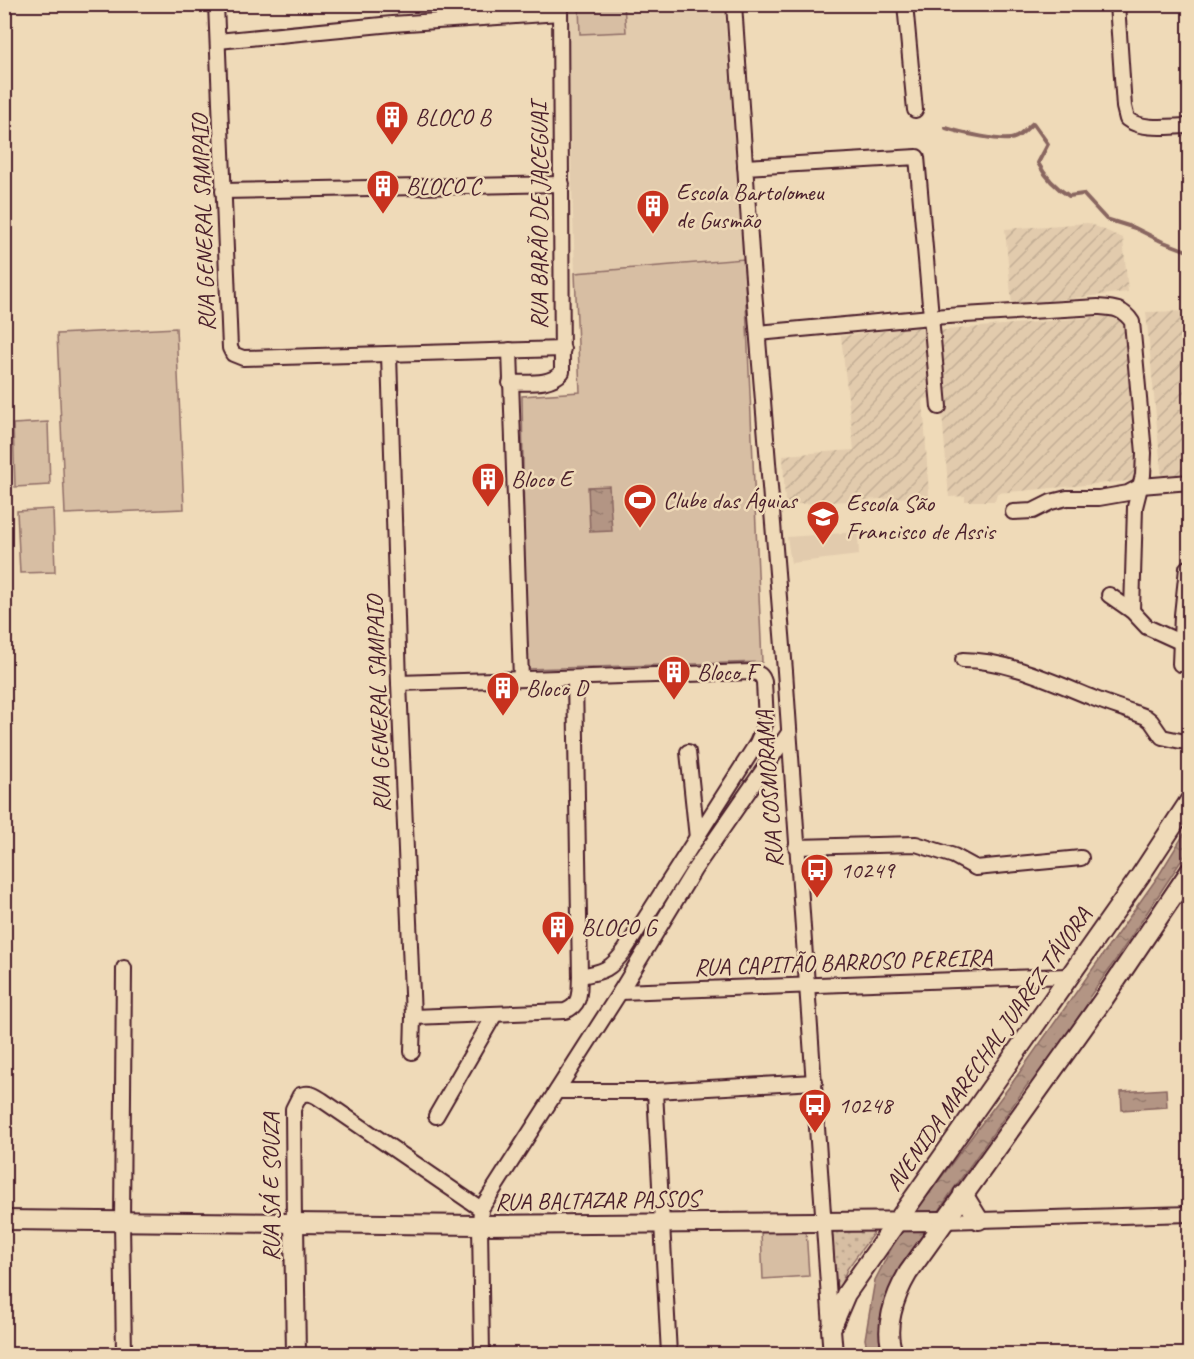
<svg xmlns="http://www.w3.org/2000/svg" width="1194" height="1359" viewBox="0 0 1194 1359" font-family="Caveat,sans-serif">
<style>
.built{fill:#e2cbad}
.industrial{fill:url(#industrial-furrows)}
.grass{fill:#d7bea3;stroke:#906e67;stroke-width:1.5}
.park{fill:url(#park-dots);stroke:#906e67;stroke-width:1.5}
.water{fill:url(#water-ripples);stroke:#896660;stroke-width:1.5}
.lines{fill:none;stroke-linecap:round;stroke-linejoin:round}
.stream{stroke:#896660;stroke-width:4}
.canal{stroke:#b39584;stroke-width:12}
.street-casing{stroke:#4a1f2b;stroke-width:18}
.secondary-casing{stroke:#4a1f2b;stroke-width:22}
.street{stroke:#efdab8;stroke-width:14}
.secondary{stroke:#efdab8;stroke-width:18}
.labels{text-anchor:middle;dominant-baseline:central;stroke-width:5;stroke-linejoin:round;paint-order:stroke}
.poi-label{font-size:24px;fill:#4a1f2b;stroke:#efdab8;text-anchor:start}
.street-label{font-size:24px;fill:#4a1f2b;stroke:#efdab8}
</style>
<defs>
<pattern id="industrial-furrows" width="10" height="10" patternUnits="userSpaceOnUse" patternTransform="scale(1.5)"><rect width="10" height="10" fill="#e2cbad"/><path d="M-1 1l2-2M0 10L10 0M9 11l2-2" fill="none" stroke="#c3ae95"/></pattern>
<pattern id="park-dots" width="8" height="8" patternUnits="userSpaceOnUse" patternTransform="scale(1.5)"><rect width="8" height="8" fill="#d7bea3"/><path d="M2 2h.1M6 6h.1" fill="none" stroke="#baa38c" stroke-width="1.8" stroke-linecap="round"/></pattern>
<pattern id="water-ripples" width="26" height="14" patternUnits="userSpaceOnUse" patternTransform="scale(1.5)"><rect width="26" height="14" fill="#b39584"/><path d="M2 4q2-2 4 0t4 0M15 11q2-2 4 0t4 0" fill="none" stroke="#94796c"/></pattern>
</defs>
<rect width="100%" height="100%" fill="#efdab8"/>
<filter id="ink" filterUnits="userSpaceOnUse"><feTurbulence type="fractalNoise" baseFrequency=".0167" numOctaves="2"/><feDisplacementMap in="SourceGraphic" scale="12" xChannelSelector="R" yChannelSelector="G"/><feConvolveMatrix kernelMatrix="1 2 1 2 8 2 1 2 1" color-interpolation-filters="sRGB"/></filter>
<g filter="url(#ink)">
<!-- built -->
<g class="built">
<path d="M566,5H724L744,259L575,273Z"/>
<path d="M858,532L859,555L791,563L787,537Z"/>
</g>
<!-- industrial -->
<g class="industrial">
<path d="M1088,223L1123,238L1128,292L1012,305L1005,229Z"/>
<path d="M1189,311V478L1162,479L1146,312Z"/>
<path d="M1117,315L1130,332L1140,480L997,493L995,501H965V496L949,497L935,331Z"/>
<path d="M928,326L933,398L923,399L929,496L785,505L783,455L854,450L841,336Z"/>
</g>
<!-- grass -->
<g class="grass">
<path d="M579,5H624L626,32L580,34Z"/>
<path d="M744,259L762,662L526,669L522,396L580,392L575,273Z"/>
<path d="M176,328L184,509L65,514L57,334Z"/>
<path d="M48,422L50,485L15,487L13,424Z"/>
<path d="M53,509L55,572L20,573L17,511Z"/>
<path d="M806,1229L809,1276L763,1279L761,1232Z"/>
</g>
<!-- park -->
<path class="park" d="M873,1227L875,1231L847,1269L837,1294L832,1230Z"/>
<!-- water -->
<g class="water">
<path d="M609,486L612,531L590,532L588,487Z"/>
<path d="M1189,826V849L1117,958L948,1197L897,1277L888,1354H868L865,1339L875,1280L904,1224L925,1199L1012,1083L1159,875Z"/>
<path d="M1166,1089L1167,1107L1122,1110L1121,1092Z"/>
</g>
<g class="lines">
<!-- stream -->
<path class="stream" d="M946,128C958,132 1004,143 1014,138C1021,136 1027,128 1033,123L1048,144L1038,163C1046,178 1055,187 1069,196L1083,194L1106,219L1135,228L1161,241L1190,252"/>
<!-- canal -->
<path class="canal" d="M1031,1077L1057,1045L1085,1001"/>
<!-- street casing -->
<g class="street-casing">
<g id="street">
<path d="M216,4L230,348L233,354L243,358L563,349"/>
<path d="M734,4L752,266L785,671L831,1327"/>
<path d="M905,4L915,110"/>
<path d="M1117,4L1124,107L1127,119C1142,131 1171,126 1190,126"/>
<path d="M218,41L392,24L560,13"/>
<path d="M745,167L917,157L939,407"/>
<path d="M223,191L562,184"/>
<path d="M758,333L931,317L1098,307C1113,308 1123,308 1132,322L1144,453L1143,475L1135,507L1132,611"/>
<path d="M510,350L521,679"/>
<path d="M389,354L399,683L413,1017L412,1052"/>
<path d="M510,383C527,382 550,386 562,372L560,4"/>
<path d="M1013,512L1033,511L1051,502L1067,498H1099L1128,493L1141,486L1190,482"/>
<path d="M1109,595L1132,611L1147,627L1180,642"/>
<path d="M963,660C1007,660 1053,682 1093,698C1110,705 1128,710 1146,717L1151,721L1162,737L1190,743"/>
<path d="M1180,664L1182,615L1187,568"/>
<path d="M399,683L752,672C759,673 762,675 764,682L766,722L757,743L625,950C611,969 604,972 580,976"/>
<path d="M688,752L697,838"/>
<path d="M796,847L916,844L954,856L976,868L1081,858"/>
<path d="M620,992L1068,976"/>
<path d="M413,1017L565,1011C582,1005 579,991 580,976L575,679"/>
<path d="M557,1091H655L815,1082"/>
<path d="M655,1091L669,1354"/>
<path d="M436,1116L495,1014"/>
<path d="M943,1221L1190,1214"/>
<path d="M294,1224L293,1109L300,1095C310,1092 314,1095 322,1100L481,1209"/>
<path d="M124,1354L122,1222L124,968"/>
<path d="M482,1354L480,1225L481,1209L620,992L694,870L788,734"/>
</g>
</g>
<!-- secondary casing -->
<g class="secondary-casing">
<g id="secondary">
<path d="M963,1194L979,1220"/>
<path d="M4,1220L480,1225L943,1221"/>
<path d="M294,1224L296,1354"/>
<path d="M833,1354L831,1329L846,1294L1140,876L1190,800"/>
<path d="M894,1354C882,1330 895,1295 908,1273L1103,1000L1190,871"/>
</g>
</g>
<!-- street -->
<use href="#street" class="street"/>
<!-- secondary -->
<use href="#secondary" class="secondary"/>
</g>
</g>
<!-- icons -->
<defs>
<g id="building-pin" transform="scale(1.725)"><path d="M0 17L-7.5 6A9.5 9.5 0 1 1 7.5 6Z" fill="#c8321e" stroke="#efdab8"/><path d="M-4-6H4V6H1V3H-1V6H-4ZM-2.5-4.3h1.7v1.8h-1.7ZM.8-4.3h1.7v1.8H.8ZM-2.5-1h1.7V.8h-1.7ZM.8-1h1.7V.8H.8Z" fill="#fff"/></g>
<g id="stadium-pin" transform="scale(1.725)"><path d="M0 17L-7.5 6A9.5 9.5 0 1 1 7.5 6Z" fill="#c8321e" stroke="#efdab8"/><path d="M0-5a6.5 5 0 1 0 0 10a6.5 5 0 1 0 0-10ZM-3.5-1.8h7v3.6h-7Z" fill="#fff"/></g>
<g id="school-pin" transform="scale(1.725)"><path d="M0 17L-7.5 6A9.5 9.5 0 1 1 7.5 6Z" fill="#c8321e" stroke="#efdab8"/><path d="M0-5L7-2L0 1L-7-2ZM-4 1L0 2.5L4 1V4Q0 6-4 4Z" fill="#fff"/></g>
<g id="bus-pin" transform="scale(1.725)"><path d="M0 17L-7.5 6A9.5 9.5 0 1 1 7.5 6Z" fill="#c8321e" stroke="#efdab8"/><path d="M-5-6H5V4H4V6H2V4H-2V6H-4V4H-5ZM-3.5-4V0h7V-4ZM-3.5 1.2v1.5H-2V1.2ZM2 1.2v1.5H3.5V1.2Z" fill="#fff"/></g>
</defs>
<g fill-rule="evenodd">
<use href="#building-pin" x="392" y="117"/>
<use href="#building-pin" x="383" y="186"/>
<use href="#building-pin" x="653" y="206"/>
<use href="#building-pin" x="488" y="479"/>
<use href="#stadium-pin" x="640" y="500"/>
<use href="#school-pin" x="823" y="517"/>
<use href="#building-pin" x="674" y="672"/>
<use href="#building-pin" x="503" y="688"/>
<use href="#bus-pin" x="817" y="870"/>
<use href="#building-pin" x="558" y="927"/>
<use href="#bus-pin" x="815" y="1105"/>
</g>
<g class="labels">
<!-- poi labels -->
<g class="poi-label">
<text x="415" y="117">BLOCO B</text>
<text x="406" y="186">BLOCO C</text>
<text x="676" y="192">Escola Bartolomeu<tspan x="676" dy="28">de Gusmão</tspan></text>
<text x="511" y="479">Bloco E</text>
<text x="663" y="500">Clube das Águias</text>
<text x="846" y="503">Escola São<tspan x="846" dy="28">Francisco de Assis</tspan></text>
<text x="697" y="672">Bloco F</text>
<text x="526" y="688">Bloco D</text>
<text x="840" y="870">10249</text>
<text x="581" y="927">BLOCO G</text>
<text x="838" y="1105">10248</text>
</g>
<!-- street labels -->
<g class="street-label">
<text transform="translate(539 216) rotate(-90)">RUA BARÃO DE JACEGUAI</text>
<text transform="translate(203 223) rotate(-92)">RUA GENERAL SAMPAIO</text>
<text transform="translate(378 704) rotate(-92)">RUA GENERAL SAMPAIO</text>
<text transform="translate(769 789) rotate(-94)">RUA COSMORAMA</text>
<text transform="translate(843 962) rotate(-2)">RUA CAPITÃO BARROSO PEREIRA</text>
<text transform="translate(988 1049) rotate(-55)">AVENIDA MARECHAL JUAREZ TÁVORA</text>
<text transform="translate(271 1187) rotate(-90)">RUA SÁ E SOUZA</text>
<text transform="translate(597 1200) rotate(-1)">RUA BALTAZAR PASSOS</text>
</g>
</g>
<!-- margin -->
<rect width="1194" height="1359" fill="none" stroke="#efdab8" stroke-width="24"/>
<rect x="12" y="12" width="1170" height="1335" fill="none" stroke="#4a1f2b" stroke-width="2" filter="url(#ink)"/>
</svg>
